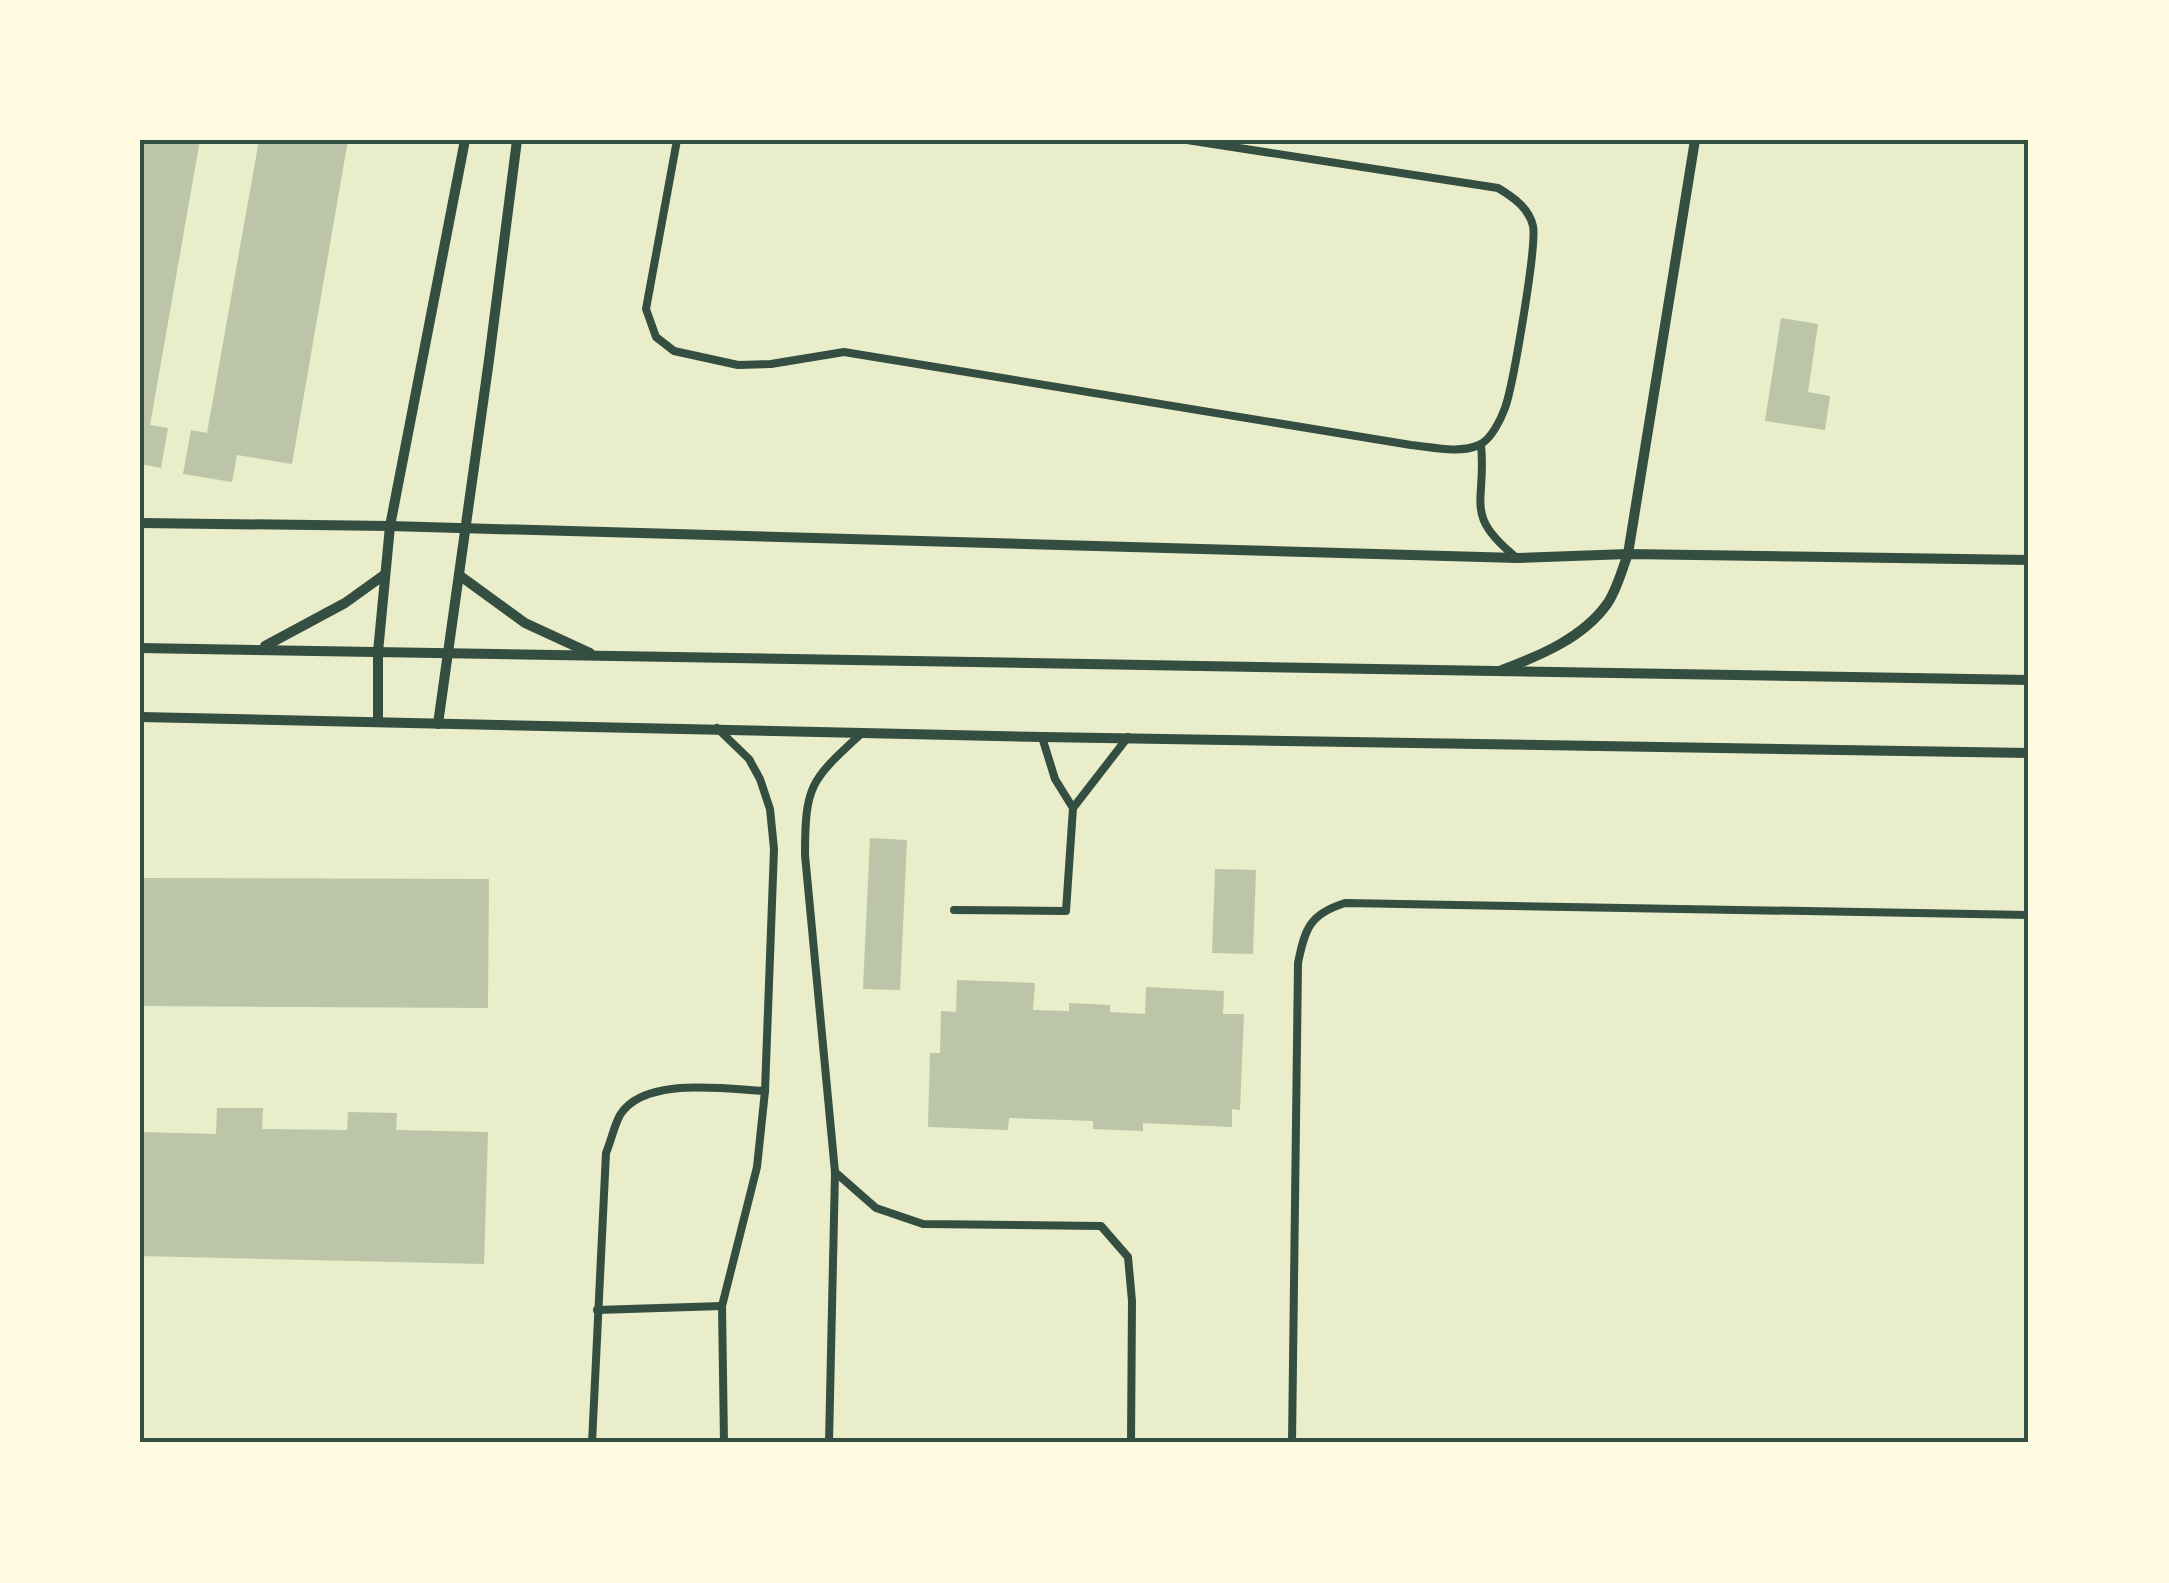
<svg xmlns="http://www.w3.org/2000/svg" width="2169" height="1583" viewBox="0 0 2169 1583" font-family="'Space Grotesk',sans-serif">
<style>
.building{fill:#bcc5a7}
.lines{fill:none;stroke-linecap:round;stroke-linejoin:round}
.service{stroke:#344e41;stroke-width:8}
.minor{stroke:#344e41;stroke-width:10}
.neatline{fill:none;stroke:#344e41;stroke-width:4}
</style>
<rect width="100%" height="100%" fill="#e9edc9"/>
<!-- building -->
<g class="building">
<path d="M140,140H200L150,425L168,428L161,468L140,464Z"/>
<path d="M259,140H348L292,464L237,455L232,482L183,474L191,430L207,433Z"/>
<path d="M1781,318L1818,324L1808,392L1830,396L1825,430L1765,421Z"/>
<path d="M870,838L907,840L900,990L863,989Z"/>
<path d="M1215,869L1256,870L1253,954L1212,953Z"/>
<path d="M140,878L489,879L488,1008L140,1006Z"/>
<path d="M957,980L1035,983L1033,1010L1069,1011V1003L1110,1005V1012L1145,1014L1146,987L1224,991L1223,1014H1244L1240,1110L1232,1109V1127L1143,1123V1131L1093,1129V1121L1009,1118L1008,1130L928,1127L930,1053H940L941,1011L956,1012Z"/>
<path d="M217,1108H263L262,1129L347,1130L348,1112L397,1113L396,1130L488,1132L484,1264L140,1256V1132L216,1134Z"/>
</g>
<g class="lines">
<!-- service -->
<g class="service">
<path d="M677,140L646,309L656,337L674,351L738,365L771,364L844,352L1411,445C1432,447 1459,454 1479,445C1491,440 1501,419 1505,408C1513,386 1537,246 1533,226C1529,208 1513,197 1498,188L1187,140"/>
<path d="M1481,445C1487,503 1462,514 1517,558"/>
<path d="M717,728L749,759L760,779L770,809L774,849L765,1091L757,1167L722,1306L724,1443"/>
<path d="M1042,737L1055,779L1073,808"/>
<path d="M954,910L1066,911L1073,808L1128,737"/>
<path d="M835,1172L876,1208L923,1224L1101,1226L1128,1257L1132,1301L1131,1443"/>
<path d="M597,1310L722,1306"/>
<path d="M592,1443L606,1153C611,1141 614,1126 620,1115C644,1076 726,1089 765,1091"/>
<path d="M829,1443L835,1172L805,855C805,784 811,780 862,733"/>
<path d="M1292,1443L1298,963C1305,928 1310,914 1345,903L2029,915"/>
</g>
<!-- minor -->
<g class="minor">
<path d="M140,523L390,526L1517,558L1628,554L2029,560"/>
<path d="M459,575L525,623L590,653"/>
<path d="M265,646L345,603L384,575"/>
<path d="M140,648L2029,680"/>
<path d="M1502,670C1539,656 1583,638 1607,604C1617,590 1622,569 1628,554L1695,140"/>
<path d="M140,717L1042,737L2029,753"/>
<path d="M378,722V652L390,526L465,140"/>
<path d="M438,724L489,360L517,140"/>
</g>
</g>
<!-- border -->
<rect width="2169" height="1583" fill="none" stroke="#fefae0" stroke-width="285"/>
<rect x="142" y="142" width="1884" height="1298" class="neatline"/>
</svg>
